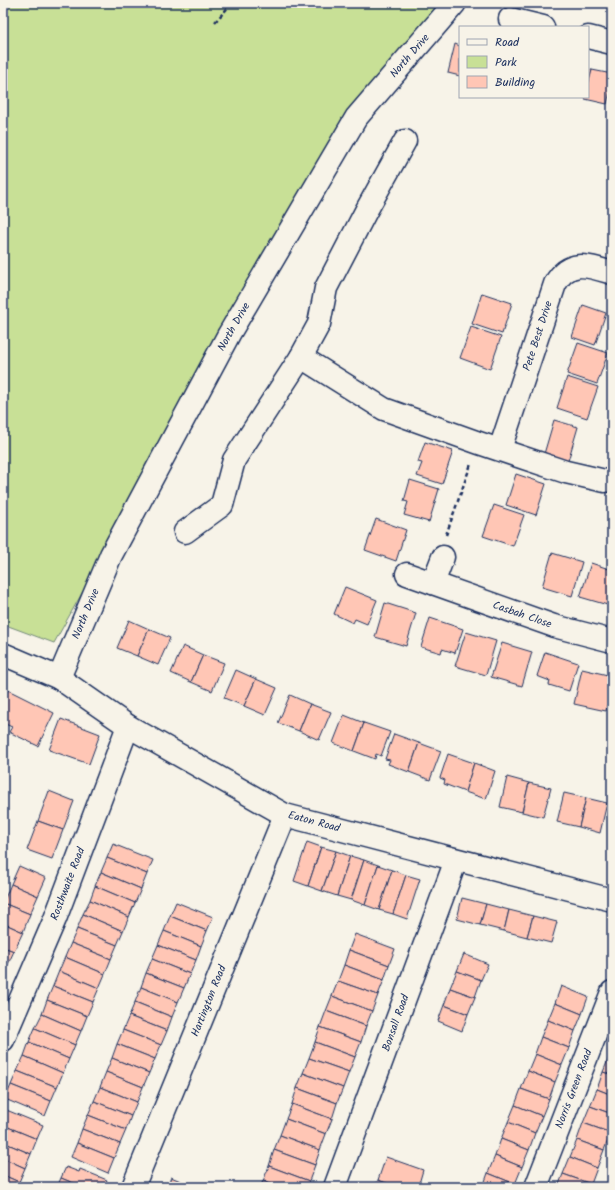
<svg xmlns="http://www.w3.org/2000/svg" width="615" height="1190" viewBox="0 0 615 1190" font-family="Kalam,sans-serif">
<style>
.green{fill:#c8e096;stroke:#72887a}
.building{fill:#ffc6b5;stroke:#1b2f5e}
.lines{fill:none;stroke-linecap:round;stroke-linejoin:round}
.minor-casing{stroke:#1b2f5e;stroke-width:25}
.path{stroke:#1b2f5e;stroke-width:2.5;stroke-dasharray:4 3;stroke-linecap:butt}
.minor{stroke:#f7f3e8;stroke-width:22}
.labels{text-anchor:middle;dominant-baseline:central;stroke-width:3.5;stroke-linejoin:round;paint-order:stroke}
.street-label{font-size:11px;fill:#1b2f5e;stroke:#f7f3e8}
</style>
<rect width="100%" height="100%" fill="#f7f3e8"/>
<filter id="ink" filterUnits="userSpaceOnUse"><feTurbulence type="fractalNoise" baseFrequency=".025" numOctaves="2"/><feDisplacementMap in="SourceGraphic" scale="8" xChannelSelector="R" yChannelSelector="G"/><feConvolveMatrix kernelMatrix="1 2 1 2 8 2 1 2 1" color-interpolation-filters="sRGB"/></filter>
<g filter="url(#ink)">
<!-- green -->
<path class="green" d="M3,3H441L345,124L54,643L3,624Z"/>
<!-- building -->
<g class="building">
<path d="M455,44L460,46V76L448,73Z"/>
<path d="M588,69L592,70L588,85Z"/>
<path d="M592,70L612,74V82L607,104L585,99V97H588V85Z"/>
<path d="M482,293L512,303L502,334L472,324Z"/>
<path d="M583,305L606,313L595,345L572,337Z"/>
<path d="M471,327L501,337L490,369L460,358Z"/>
<path d="M578,343L608,353L597,384L567,374Z"/>
<path d="M567,377L598,387L587,418L557,408Z"/>
<path d="M554,420L578,427L568,461L544,454Z"/>
<path d="M425,442L453,451L442,484L417,476L422,463L418,462Z"/>
<path d="M516,474L546,484L536,515L506,505Z"/>
<path d="M410,480L439,489L429,522L404,515L408,502L404,501Z"/>
<path d="M494,505L524,515L513,546L483,536Z"/>
<path d="M376,519L406,530L396,561L365,550Z"/>
<path d="M552,553L582,562L572,596L542,587Z"/>
<path d="M591,563L612,570L611,606L580,597Z"/>
<path d="M345,587L377,600L367,624L355,619L353,623L334,614Z"/>
<path d="M385,603L416,613L406,646L375,637Z"/>
<path d="M430,618L463,629L455,653L442,649L441,653L421,647Z"/>
<path d="M129,620L149,629L137,656L117,648Z"/>
<path d="M149,629L170,638L158,665L137,656Z"/>
<path d="M466,632L496,641L486,675L455,666Z"/>
<path d="M502,643L532,652L522,686L491,677Z"/>
<path d="M183,646L203,655L191,682L171,673Z"/>
<path d="M545,652L578,663L569,691L549,685L550,681L537,676Z"/>
<path d="M203,655L224,663L212,691L191,682Z"/>
<path d="M582,669L612,676V684L606,711L574,704Z"/>
<path d="M236,670L256,679L244,706L224,698Z"/>
<path d="M256,679L277,688L265,715L244,706Z"/>
<path d="M8,690L54,713L38,746L9,732L12,727L3,723V700Z"/>
<path d="M290,695L310,704L299,731L278,723Z"/>
<path d="M310,704L331,712L319,740L299,731Z"/>
<path d="M344,715L364,723L354,751L333,743Z"/>
<path d="M61,719L100,734L89,764L49,750Z"/>
<path d="M364,723L390,732L381,756L376,754L375,759L354,751Z"/>
<path d="M394,734L419,743L409,772L388,764L390,760L385,759Z"/>
<path d="M419,743L441,751L430,780L409,772Z"/>
<path d="M448,754L474,763L465,792L444,784L445,780L440,778Z"/>
<path d="M474,763L495,771L486,799L465,792Z"/>
<path d="M507,777L529,783L522,812L500,807Z"/>
<path d="M529,783L551,788L543,817L522,812Z"/>
<path d="M49,791L74,801L63,830L38,821Z"/>
<path d="M564,793L586,798L579,827L557,822Z"/>
<path d="M586,798L607,803L600,833L579,827Z"/>
<path d="M38,821L63,830L52,859L27,850Z"/>
<path d="M307,842L321,847L308,886L294,881Z"/>
<path d="M113,844L153,860L147,874L107,858Z"/>
<path d="M321,847L336,851L322,891L308,886Z"/>
<path d="M336,851L350,856L337,896L322,891Z"/>
<path d="M350,856L364,860L351,900L337,896Z"/>
<path d="M107,858L147,874L141,889L101,872Z"/>
<path d="M364,860L378,865L365,905L351,900Z"/>
<path d="M378,865L392,870L379,910L365,905Z"/>
<path d="M19,866L46,878L38,896L11,884Z"/>
<path d="M392,870L406,875L393,914L379,910Z"/>
<path d="M101,872L141,889L135,903L95,886Z"/>
<path d="M406,875L420,879L407,919L393,914Z"/>
<path d="M11,884L38,896L30,914L3,903Z"/>
<path d="M95,886L135,903L129,917L90,900Z"/>
<path d="M462,898L486,904L480,925L457,919Z"/>
<path d="M90,900L129,917L123,931L83,914Z"/>
<path d="M176,902L213,917L207,931L170,916Z"/>
<path d="M3,903L30,914L23,932L3,923Z"/>
<path d="M486,904L509,910L504,931L480,925Z"/>
<path d="M509,910L533,916L527,937L504,931Z"/>
<path d="M83,914L123,931L117,945L77,929Z"/>
<path d="M170,916L207,931L201,946L164,931Z"/>
<path d="M533,916L557,922L551,943L527,937Z"/>
<path d="M3,923L23,932L14,951L3,947Z"/>
<path d="M77,929L117,945L111,959L71,943Z"/>
<path d="M164,931L201,946L196,960L158,945Z"/>
<path d="M355,934L395,949L389,965L349,950Z"/>
<path d="M71,943L111,959L105,974L65,957Z"/>
<path d="M158,945L196,960L190,974L152,959Z"/>
<path d="M3,947L14,951L5,971L3,970Z"/>
<path d="M349,950L389,965L384,980L344,965Z"/>
<path d="M464,954L488,964L481,980L457,971Z"/>
<path d="M65,957L105,974L99,988L59,971Z"/>
<path d="M152,959L190,974L184,988L146,973Z"/>
<path d="M344,965L384,980L378,995L338,981Z"/>
<path d="M59,971L99,988L93,1002L53,986Z"/>
<path d="M457,971L481,980L475,997L450,988Z"/>
<path d="M146,973L184,988L178,1002L141,987Z"/>
<path d="M338,981L378,995L372,1011L332,996Z"/>
<path d="M53,986L93,1002L87,1016L47,1000Z"/>
<path d="M561,986L588,997L582,1014L555,1003Z"/>
<path d="M141,987L178,1002L172,1017L135,1002Z"/>
<path d="M450,988L475,997L468,1014L444,1005Z"/>
<path d="M332,996L372,1011L366,1026L326,1011Z"/>
<path d="M47,1000L87,1016L81,1031L42,1014Z"/>
<path d="M135,1002L172,1017L167,1031L129,1016Z"/>
<path d="M555,1003L582,1014L575,1031L548,1020Z"/>
<path d="M444,1005L468,1014L462,1031L438,1021Z"/>
<path d="M326,1011L366,1026L361,1042L320,1027Z"/>
<path d="M42,1014L81,1031L75,1045L35,1028Z"/>
<path d="M129,1016L167,1031L161,1045L123,1030Z"/>
<path d="M548,1020L575,1031L569,1048L541,1037Z"/>
<path d="M320,1027L361,1042L355,1057L315,1042Z"/>
<path d="M35,1028L75,1045L69,1059L29,1042Z"/>
<path d="M123,1030L161,1045L155,1059L117,1044Z"/>
<path d="M541,1037L569,1048L562,1065L535,1054Z"/>
<path d="M29,1042L69,1059L63,1073L24,1056Z"/>
<path d="M315,1042L355,1057L349,1072L309,1058Z"/>
<path d="M117,1044L155,1059L149,1073L112,1058Z"/>
<path d="M535,1054L562,1065L555,1082L528,1071Z"/>
<path d="M610,1055L612,1056V1075L603,1072Z"/>
<path d="M24,1056L63,1073L57,1087L17,1071Z"/>
<path d="M112,1058L149,1073L143,1087L106,1072Z"/>
<path d="M309,1058L349,1072L343,1088L303,1073Z"/>
<path d="M17,1071L57,1087L51,1101L11,1085Z"/>
<path d="M528,1071L555,1082L549,1099L521,1089Z"/>
<path d="M106,1072L143,1087L137,1102L100,1087Z"/>
<path d="M603,1072L612,1075V1095L597,1089Z"/>
<path d="M303,1073L343,1088L337,1103L297,1088Z"/>
<path d="M11,1085L51,1101L45,1116L5,1099Z"/>
<path d="M100,1087L137,1102L131,1116L94,1101Z"/>
<path d="M297,1088L337,1103L332,1119L292,1104Z"/>
<path d="M521,1089L549,1099L542,1116L515,1105Z"/>
<path d="M597,1089L612,1095V1114L590,1106Z"/>
<path d="M94,1101L131,1116L126,1130L88,1115Z"/>
<path d="M292,1104L332,1119L326,1134L286,1119Z"/>
<path d="M515,1105L542,1116L535,1133L508,1122Z"/>
<path d="M590,1106L612,1114V1130L611,1133L583,1123Z"/>
<path d="M4,1109L43,1125L37,1139L3,1125Z"/>
<path d="M88,1115L126,1130L120,1144L82,1129Z"/>
<path d="M286,1119L326,1134L320,1150L280,1135Z"/>
<path d="M508,1122L535,1133L529,1150L501,1139Z"/>
<path d="M583,1123L611,1133L604,1150L577,1140Z"/>
<path d="M3,1125L37,1139L31,1154L3,1142Z"/>
<path d="M82,1129L120,1144L114,1158L77,1143Z"/>
<path d="M280,1135L320,1150L315,1165L274,1150Z"/>
<path d="M501,1139L529,1150L522,1167L495,1156Z"/>
<path d="M577,1140L604,1150L597,1168L570,1157Z"/>
<path d="M3,1142L31,1154L25,1168L3,1158Z"/>
<path d="M77,1143L114,1158L108,1173L71,1157Z"/>
<path d="M274,1150L315,1165L309,1181L269,1166Z"/>
<path d="M495,1156L522,1167L515,1184L488,1173Z"/>
<path d="M386,1157L423,1170L418,1187H397L378,1180Z"/>
<path d="M570,1157L597,1168L591,1184L563,1174Z"/>
<path d="M3,1158L25,1168L19,1182L3,1175Z"/>
<path d="M269,1166L309,1181L306,1187H279L263,1181Z"/>
<path d="M66,1167L79,1172L80,1169L107,1180L104,1187H83L61,1178Z"/>
<path d="M488,1173L515,1184L514,1187H483Z"/>
<path d="M563,1174L591,1184L590,1187H558Z"/>
<path d="M3,1175L19,1182L17,1187H3Z"/>
<path d="M171,1177L195,1187H167Z"/>
<path d="M61,1178L83,1187H57Z"/>
<path d="M378,1180L397,1187H375Z"/>
<path d="M263,1181L279,1187H260Z"/>
</g>
<g class="lines">
<!-- minor casing -->
<g class="minor-casing">
<g id="minor">
<path d="M510,19L543,27"/>
<path d="M588,37L612,43"/>
<path d="M301,357L384,409L479,443L566,472L605,481L612,479"/>
<path d="M500,449L555,284C569,258 589,266 612,273"/>
<path d="M185,532L222,505L234,460L301,357L319,324L326,288L366,211L405,141"/>
<path d="M407,574L554,626L612,641"/>
<path d="M433,583L443,557"/>
<path d="M3,654L59,678L128,726L285,815L612,900"/>
<path d="M59,678L111,555L229,334L356,118L455,3"/>
<path d="M3,1040L55,919L128,726"/>
<path d="M133,1187L285,815"/>
<path d="M335,1187L456,860"/>
<path d="M536,1187L612,992"/>
</g>
</g>
<!-- path -->
<g class="path">
<path d="M215,22L232,3"/>
<path d="M446,535L471,464"/>
</g>
<!-- minor -->
<use href="#minor" class="minor"/>
</g>
</g>
<g class="labels">
<!-- street labels -->
<g class="street-label">
<text transform="translate(410 56) rotate(-49)">North Drive</text>
<text transform="translate(234 327) rotate(-60)">North Drive</text>
<text transform="translate(538 336) rotate(-72)">Pete Best Drive</text>
<text transform="translate(86 614) rotate(-67)">North Drive</text>
<text transform="translate(522 615) rotate(19)">Casbah Close</text>
<text transform="translate(314 822) rotate(15)">Eaton Road</text>
<text transform="translate(68 884) rotate(-69)">Rosthwaite Road</text>
<text transform="translate(209 1001) rotate(-68)">Hartington Road</text>
<text transform="translate(396 1023) rotate(-70)">Bonsall Road</text>
<text transform="translate(574 1089) rotate(-69)">Norris Green Road</text>
</g>
</g>
<!-- margin -->
<rect width="615" height="1190" fill="none" stroke="#f7f3e8" stroke-width="16"/>
<rect x="8" y="8" width="599" height="1174" fill="none" stroke="#1b2f5e" stroke-width="1.5" filter="url(#ink)"/>
<!-- legend -->
<rect x="459" y="26" width="130" height="72" fill="#f7f3e8" stroke="#9fa5b1"/>
<rect x="467" y="39" width="20" height="6" fill="#f7f3e8" stroke="#9fa5b1"/>
<text x="495" y="46" font-size="12" fill="#1b2f5e">Road</text>
<rect x="467" y="56" width="20" height="12" fill="#c8e096" stroke="#9fa5b1"/>
<text x="495" y="66" font-size="12" fill="#1b2f5e">Park</text>
<rect x="467" y="76" width="20" height="12" fill="#ffc6b5" stroke="#9fa5b1"/>
<text x="495" y="86" font-size="12" fill="#1b2f5e">Building</text>
</svg>
